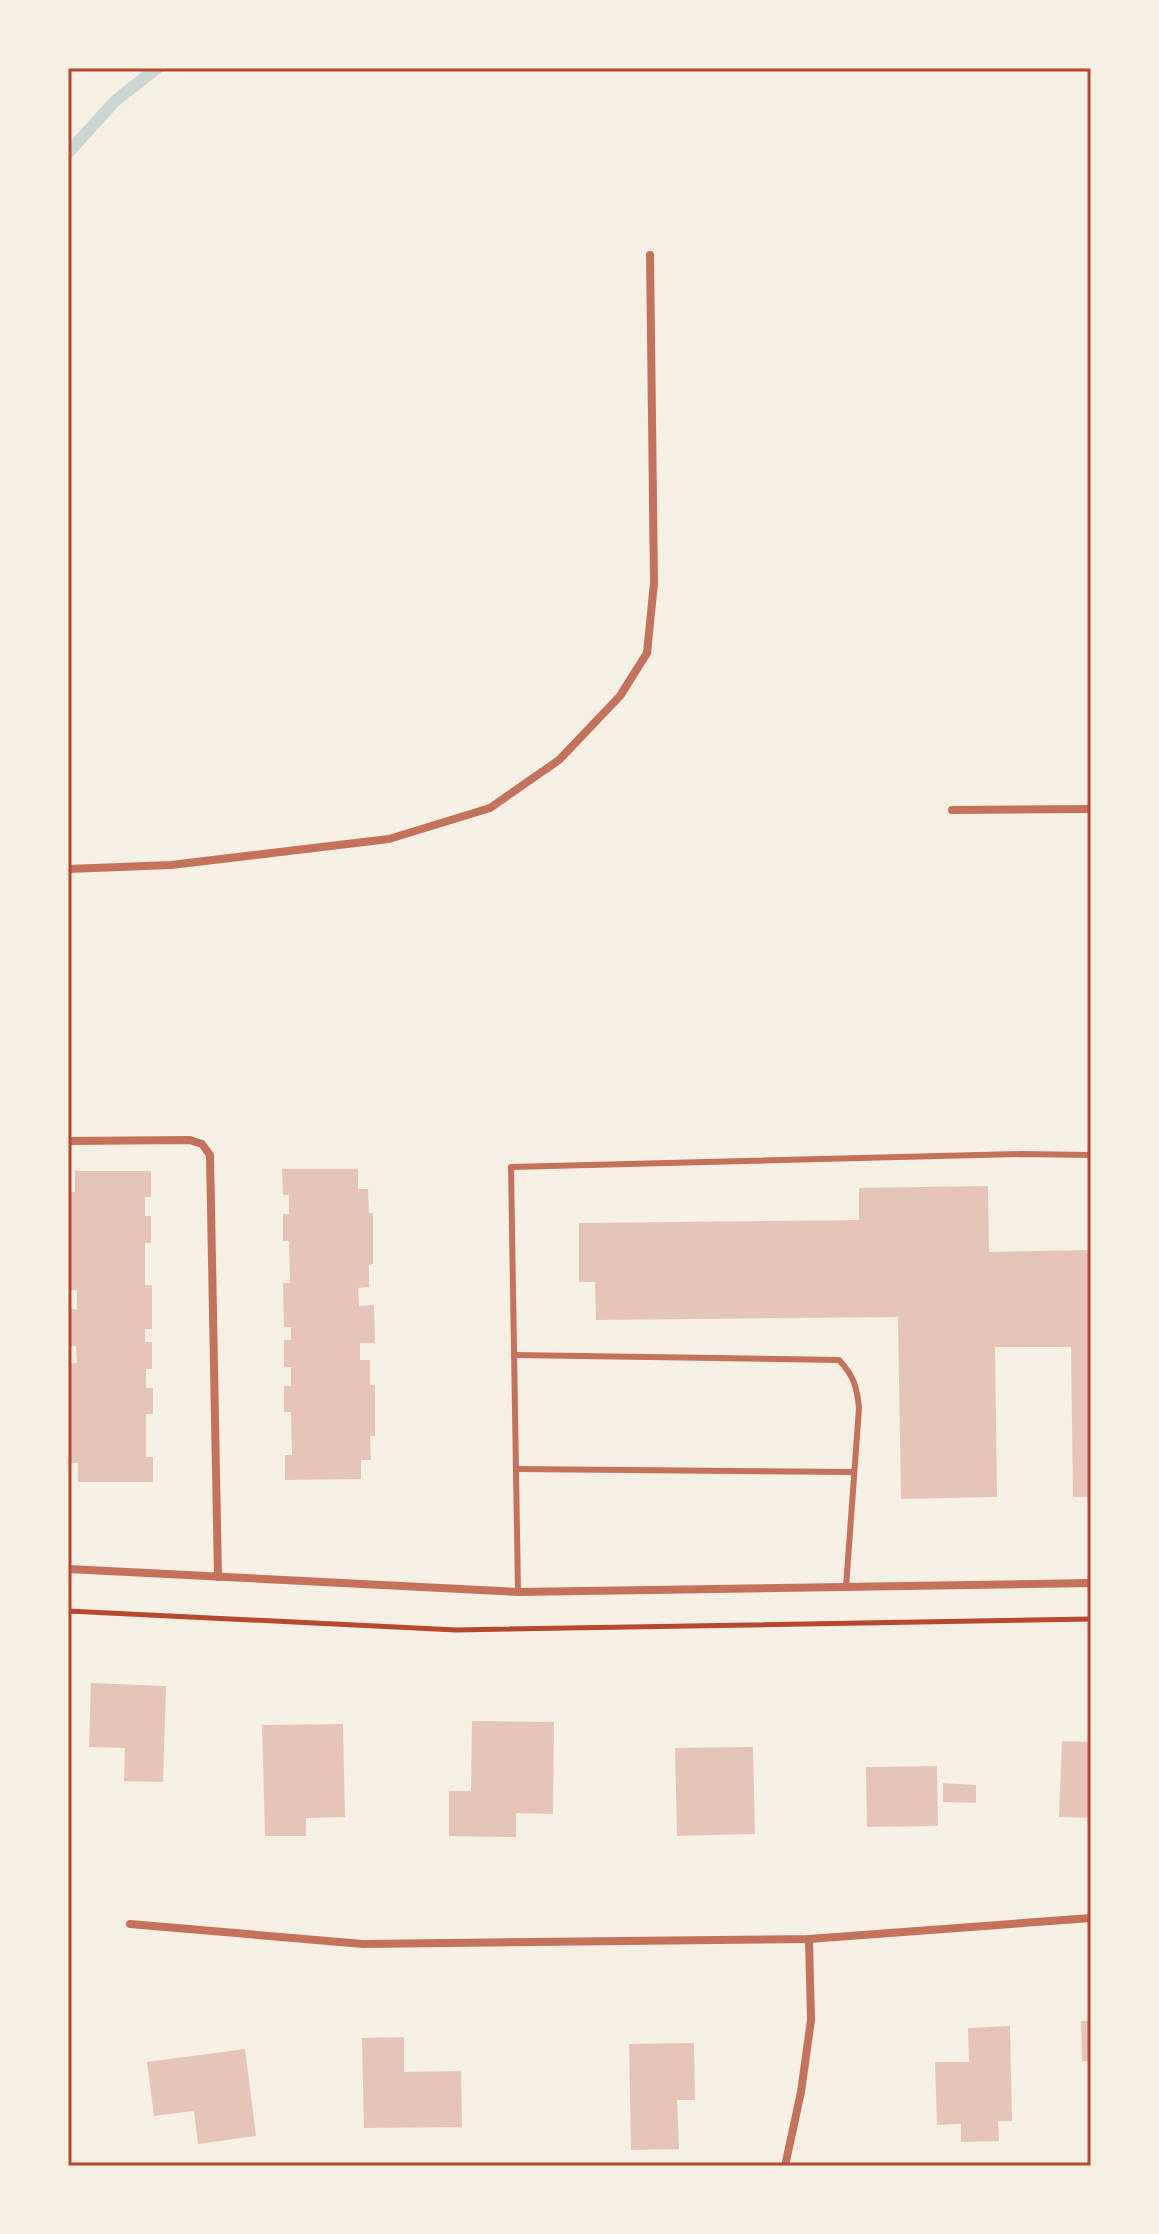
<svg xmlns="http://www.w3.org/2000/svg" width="1159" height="2234" viewBox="0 0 1159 2234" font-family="'Work Sans',sans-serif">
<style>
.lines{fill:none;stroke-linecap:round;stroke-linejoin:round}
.stream{stroke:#c9d6d2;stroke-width:12}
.building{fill:#e6c5b7}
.path{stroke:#b5482f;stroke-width:5}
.service{stroke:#c5725c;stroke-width:6}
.minor{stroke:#c5725c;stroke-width:8}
.neatline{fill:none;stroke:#b5482f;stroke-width:3}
</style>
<rect width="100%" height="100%" fill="#f6efe4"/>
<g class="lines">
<!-- stream -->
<path class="stream" d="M68,153L115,101L157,68"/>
</g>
<!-- building -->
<g class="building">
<path d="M282,1169H358V1189H368L369,1213H373V1264L369,1265V1287L358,1288L359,1306L374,1305L375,1343H360V1360H370V1385H375V1436H370L371,1460H361V1479L285,1480V1455H292L291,1412H284V1386H291V1367H284V1340H291V1327H284L283,1283H290L289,1241H283V1214H289V1195H283Z"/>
<path d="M75,1171H151V1197H145V1216H151V1243H145V1285H152V1329H145V1342H152V1369H146V1388H153V1414H146V1457H153V1482H78V1463H68V1363H77L76,1346H68V1309H77V1290H68V1192H75Z"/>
<path d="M988,1186L989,1252L1091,1250V1497H1073L1071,1347H995L997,1497L901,1499L898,1317L596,1320L595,1282H579V1223L859,1220V1188Z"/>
<path d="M91,1683L166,1686L163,1782L124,1781L125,1748L89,1747Z"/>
<path d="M472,1721L554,1722L553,1814L516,1813V1837L449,1836V1791H471Z"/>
<path d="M343,1724L345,1817L306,1818V1836H265L262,1725Z"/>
<path d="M1062,1741L1091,1742V1818L1059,1817Z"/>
<path d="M753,1747L755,1834L677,1836L675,1748Z"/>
<path d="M937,1766L938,1826L867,1827L866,1767Z"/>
<path d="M943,1783L976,1785V1803L943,1802Z"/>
<path d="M1081,2021H1091V2061H1082Z"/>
<path d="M1010,2026L1012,2121H998L999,2141L961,2142V2124L937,2125L935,2062H969L968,2028Z"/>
<path d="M404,2037V2072L461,2071L462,2127L364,2128L362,2038Z"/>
<path d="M694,2043L695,2100H677L679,2149L631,2150L629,2044Z"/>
<path d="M245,2049L256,2136L198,2144L194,2111L154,2116L147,2062Z"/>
</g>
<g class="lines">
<!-- path -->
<path class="path" d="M68,1611L456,1630L1091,1619"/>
<!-- service -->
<g class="service">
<path d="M514,1355L839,1360C854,1376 857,1387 859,1408L846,1587"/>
<path d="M516,1469L853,1472"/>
<path d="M518,1592L511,1167L1021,1154L1091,1155"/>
</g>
<!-- minor -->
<g class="minor">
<path d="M952,810L1091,809"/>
<path d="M68,869L171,865L389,839L490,808L559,760L620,696L647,653L654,583L650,255"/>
<path d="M68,1141L190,1140L202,1144L210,1155L218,1577"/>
<path d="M68,1569L518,1592L1091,1583"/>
<path d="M130,1924L363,1944L809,1939L1091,1918"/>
<path d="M785,2166L801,2092L811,2020L809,1939"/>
</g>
</g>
<!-- border -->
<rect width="1159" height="2234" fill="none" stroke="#f6efe4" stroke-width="140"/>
<rect x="70" y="70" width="1019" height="2094" class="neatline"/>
</svg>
